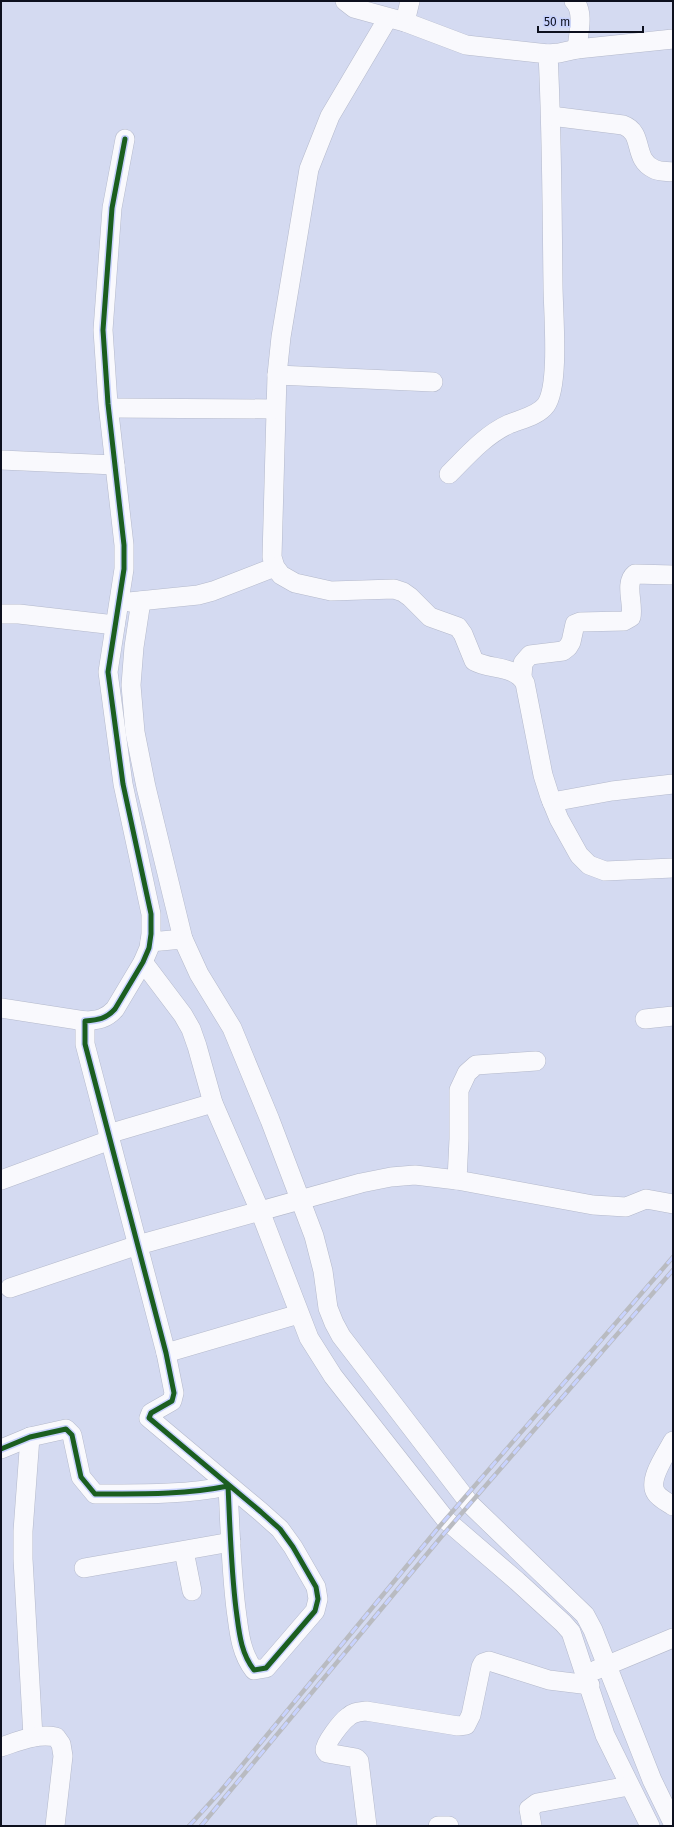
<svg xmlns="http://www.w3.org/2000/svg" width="674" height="1827" viewBox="0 0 674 1827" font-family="'Fira Sans',sans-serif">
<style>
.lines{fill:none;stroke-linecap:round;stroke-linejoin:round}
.minor-casing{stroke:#b4b9cb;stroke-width:20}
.minor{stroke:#f9f9fd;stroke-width:19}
.rail-casing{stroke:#b9bbc1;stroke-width:4.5}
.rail{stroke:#c8d2fd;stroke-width:3;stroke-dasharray:9;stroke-linecap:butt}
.cycleway-casing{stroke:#c8d2fd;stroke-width:8}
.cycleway{stroke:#1b5e20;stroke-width:5}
</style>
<rect width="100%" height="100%" fill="#d4daf1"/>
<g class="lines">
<!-- minor casing -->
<g class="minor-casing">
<g id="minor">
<path d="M345,1L354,8L405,22L466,45L548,54C552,131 552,208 553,285C553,311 560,385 546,405C538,416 521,419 509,424C485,435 467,456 449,474"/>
<path d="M574,1C585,12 578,35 577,49"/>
<path d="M388,18L330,116L309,169L281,337L277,375L272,557L275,567L281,575L295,583L331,591L394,589L403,592L410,597L430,617L458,627L463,634L474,661C490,670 515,665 525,683L543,775L550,797L559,819L579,855L589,865L605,871L673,868"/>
<path d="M405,22L410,1"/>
<path d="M548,54L559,53L577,49L673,39"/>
<path d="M551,116L623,125C645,133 632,159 654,169C659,172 667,171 673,172"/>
<path d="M277,375L433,382"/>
<path d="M109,408L275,409"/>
<path d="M1,460L115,465"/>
<path d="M141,601L134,647L131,685L135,732L146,787L183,939"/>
<path d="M129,602L198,595L213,591L275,567"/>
<path d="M1,614H19L115,625"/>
<path d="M522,676L523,663L530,655L563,651L568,647L571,642L575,624L580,622L624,621L631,617C634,604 624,583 635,574L673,575"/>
<path d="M552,802L612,791L673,784"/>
<path d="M150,942L183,939L199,974L232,1028L270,1120L314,1236L323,1271L328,1308L334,1323L341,1336L470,1504L585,1615L593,1630L652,1780L673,1823"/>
<path d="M143,962L183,1015L191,1029L197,1046L213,1103L260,1211L309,1338L333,1376L446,1520L517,1581L563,1623L571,1632L605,1735L650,1826"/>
<path d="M1,1008L85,1021"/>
<path d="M645,1019L673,1016"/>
<path d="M108,1134L213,1103"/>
<path d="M1,1180L110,1140"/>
<path d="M457,1180L459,1139V1090L467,1073L476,1065L536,1061"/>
<path d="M10,1288L138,1245L361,1183L391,1177L415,1175L457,1180L593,1205L626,1207L646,1199L673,1204"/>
<path d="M166,1353L299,1314"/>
<path d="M30,1437L23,1531V1559L33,1737"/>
<path d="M673,1441C667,1453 647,1480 656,1493C659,1498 667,1502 673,1506"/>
<path d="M1,1449L30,1437L66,1429L72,1435L81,1477L95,1494C141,1494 184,1495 228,1486C230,1527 231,1568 236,1609C239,1630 240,1652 254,1670L266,1668L315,1611L318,1599L316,1587L293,1547L280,1529L261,1512L149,1418L151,1413L172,1401L174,1393L166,1353L85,1044V1021C98,1020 106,1019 115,1009L143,962L149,948L151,934V914L123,784L108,672L124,569V545L108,404L103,330L112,208L125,139"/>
<path d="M184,1551L192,1591"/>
<path d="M84,1568L231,1542"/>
<path d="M596,1670L673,1638"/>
<path d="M1,1747C19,1741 37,1733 56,1737L61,1744L63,1756L55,1826"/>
<path d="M367,1826L359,1761L356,1758L327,1753L325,1750C325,1743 342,1721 348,1717C353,1712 359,1712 366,1711L458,1726L466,1725L471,1715L481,1667L483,1663L489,1661L549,1680L590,1685"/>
<path d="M438,1826H449"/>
<path d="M532,1826L529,1809L537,1803L629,1786"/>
</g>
</g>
<!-- minor -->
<use href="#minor" class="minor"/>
<!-- rail casing -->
<g class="rail-casing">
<g id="rail">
<path d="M189,1826L219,1793L439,1527L673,1257"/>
<path d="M201,1826L442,1536L673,1270"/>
</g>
</g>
<!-- rail -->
<use href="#rail" class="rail"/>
<!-- cycleway casing -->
<g class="cycleway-casing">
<path id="cycleway" d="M1,1449L30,1437L66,1429L72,1435L81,1477L95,1494C141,1494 184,1495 228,1486C230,1527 231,1568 236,1609C239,1630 240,1652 254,1670L266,1668L315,1611L318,1599L316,1587L293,1547L280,1529L261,1512L149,1418L151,1413L172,1401L174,1393L166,1353L85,1044V1021C98,1020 106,1019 115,1009L143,962L149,948L151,934V914L123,784L108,672L124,569V545L108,404L103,330L112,208L125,139"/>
</g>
<!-- cycleway -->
<use href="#cycleway" class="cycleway"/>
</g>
<!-- border -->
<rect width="674" height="1827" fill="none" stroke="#0d101e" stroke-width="4"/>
<!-- scale -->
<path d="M538 26v6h105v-6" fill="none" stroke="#0d101e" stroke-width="2"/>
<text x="544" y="26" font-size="12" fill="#0d101e" stroke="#c8d2fd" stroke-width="3" paint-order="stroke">50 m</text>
</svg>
